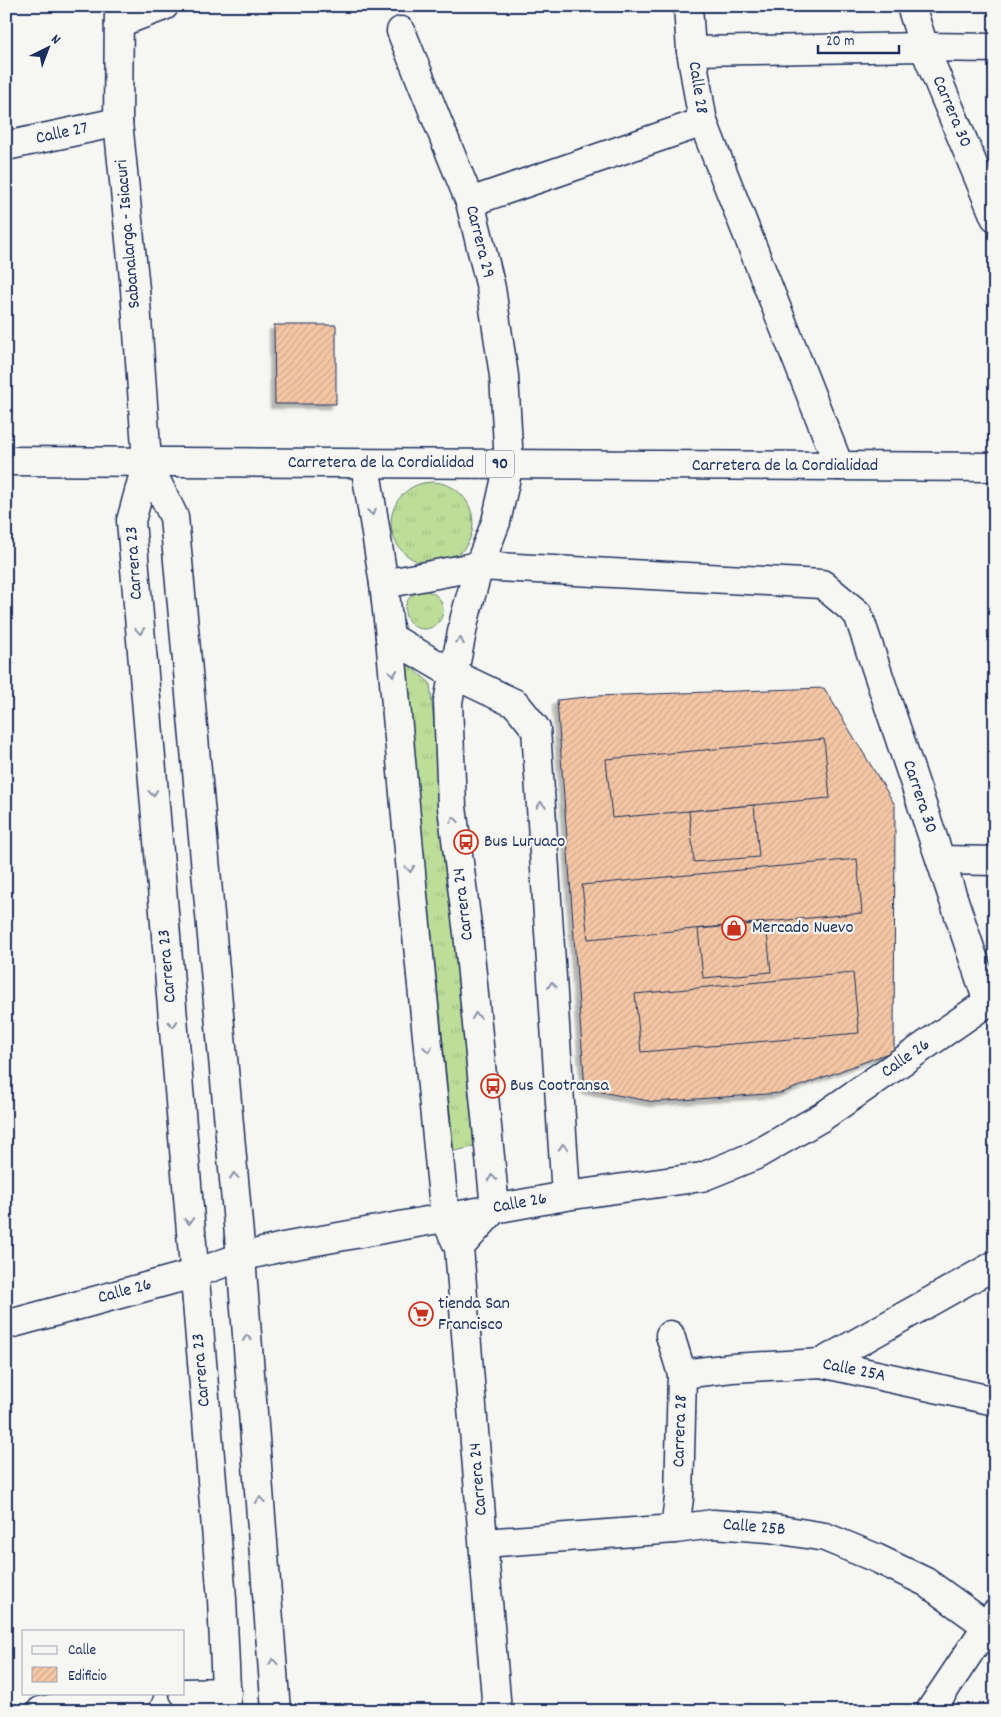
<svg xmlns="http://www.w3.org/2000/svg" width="1001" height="1717" viewBox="0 0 1001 1717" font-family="Dekko,sans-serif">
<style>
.grass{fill:url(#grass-tufts);stroke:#6c867b}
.building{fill:url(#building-hatch);stroke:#1b2f5e;filter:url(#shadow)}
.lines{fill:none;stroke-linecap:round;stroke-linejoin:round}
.minor-casing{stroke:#1b2f5e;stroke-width:31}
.highway-casing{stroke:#1b2f5e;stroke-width:31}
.minor{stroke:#f6f6f2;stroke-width:28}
.highway{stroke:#f6f6f2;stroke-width:28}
.oneway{stroke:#8892a8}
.labels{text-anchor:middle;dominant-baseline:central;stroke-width:4.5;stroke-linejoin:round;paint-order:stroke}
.shield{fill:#f6f6f2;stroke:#5d6b8a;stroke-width:1}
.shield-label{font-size:16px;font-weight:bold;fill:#1b2f5e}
.street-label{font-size:18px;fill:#1b2f5e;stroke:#f6f6f2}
.poi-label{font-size:18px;fill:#1b2f5e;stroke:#f6f6f2;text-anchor:start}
</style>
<defs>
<pattern id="grass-tufts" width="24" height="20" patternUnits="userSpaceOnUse" patternTransform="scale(1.25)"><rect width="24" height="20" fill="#bdde98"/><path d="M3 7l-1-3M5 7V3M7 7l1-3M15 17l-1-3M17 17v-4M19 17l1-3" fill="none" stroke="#a2bf85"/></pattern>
<pattern id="building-hatch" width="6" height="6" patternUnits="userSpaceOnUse" patternTransform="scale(1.25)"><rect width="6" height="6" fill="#f4c6a4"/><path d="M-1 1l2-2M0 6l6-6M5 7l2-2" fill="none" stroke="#d1aa90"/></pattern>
<filter id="shadow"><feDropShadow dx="-4.5" dy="4.5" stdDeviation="1" flood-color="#0004"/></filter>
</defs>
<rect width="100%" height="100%" fill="#f6f6f2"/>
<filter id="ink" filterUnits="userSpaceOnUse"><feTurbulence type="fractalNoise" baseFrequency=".02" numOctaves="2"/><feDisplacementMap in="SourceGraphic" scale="10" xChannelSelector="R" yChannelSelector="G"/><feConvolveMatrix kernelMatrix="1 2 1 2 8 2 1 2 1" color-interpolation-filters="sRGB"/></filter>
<g filter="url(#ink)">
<!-- grass -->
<g class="grass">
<circle cx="432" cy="523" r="41"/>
<circle cx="424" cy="610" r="19"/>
<path d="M404,661L430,683L474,1147L454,1151Z"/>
</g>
<!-- building -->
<g class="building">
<path d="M274,325H336V404H275Z"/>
<path d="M824,688L895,805L894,1051L781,1093L654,1102L585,1089L557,700L596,696Z"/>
<path d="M824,739L830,798L612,818L606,759Z"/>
<path d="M754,805L759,857L694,862L689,811Z"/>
<path d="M857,859L862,913L588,939L582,885Z"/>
<path d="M766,923L771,972L703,978L698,929Z"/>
<path d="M853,973L859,1033L641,1052L635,994Z"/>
</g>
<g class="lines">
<!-- minor casing -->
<g class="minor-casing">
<g id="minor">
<path d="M119,6L118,122L135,289L147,462L131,521L222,1599L227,1711"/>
<path d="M911,6L924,47L995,217"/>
<path d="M119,23L164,6"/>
<path d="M401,31L470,202L491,288L504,376L509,464L496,522L479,566L465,617L448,702L452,807L468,933L495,1208L459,1248"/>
<path d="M691,51L924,47L995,48"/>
<path d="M703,122L839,466"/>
<path d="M6,146L118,122"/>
<path d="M470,202L703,122L691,51L688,6"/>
<path d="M147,462L174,517L241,1257L276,1711"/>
<path d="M365,464L384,584L390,637L413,895L445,1218L459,1248L497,1711"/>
<path d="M384,584L479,566L822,584L858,614L988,1002"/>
<path d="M390,637L453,674L516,704L536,729L566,1196"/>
<path d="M941,860L995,861"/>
<path d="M6,1325L193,1274L241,1257L283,1247L566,1196L702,1177L754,1156L822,1117L995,997"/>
<path d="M670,1335L682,1374L679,1498L675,1529"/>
<path d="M821,1363L995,1265"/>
<path d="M682,1374L732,1368L821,1363L995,1401"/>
<path d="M484,1543L675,1529L713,1524L769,1528L825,1537L876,1558L926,1582L987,1626L995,1639"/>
<path d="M184,1693L227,1692"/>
<path d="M41,1711L123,1693H139"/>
<path d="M930,1711L995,1614"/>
</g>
</g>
<!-- highway casing -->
<g class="highway-casing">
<path id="highway" d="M6,461L995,467"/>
</g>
<!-- minor -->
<use href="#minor" class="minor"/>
<!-- highway -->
<use href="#highway" class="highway"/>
</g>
<!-- one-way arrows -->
<defs><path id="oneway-chevron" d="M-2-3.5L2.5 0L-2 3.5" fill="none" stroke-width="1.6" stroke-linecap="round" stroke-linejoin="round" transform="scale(1.25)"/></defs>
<g class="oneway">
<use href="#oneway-chevron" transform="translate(372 512) rotate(81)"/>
<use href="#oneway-chevron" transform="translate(140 631) rotate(85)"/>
<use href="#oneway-chevron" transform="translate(460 641) rotate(-79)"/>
<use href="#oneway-chevron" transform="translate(393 673) rotate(85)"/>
<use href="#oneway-chevron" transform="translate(153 793) rotate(85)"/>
<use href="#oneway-chevron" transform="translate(541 805) rotate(-94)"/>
<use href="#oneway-chevron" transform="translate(454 820) rotate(-97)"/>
<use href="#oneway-chevron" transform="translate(410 869) rotate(85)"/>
<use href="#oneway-chevron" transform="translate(552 985) rotate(-94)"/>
<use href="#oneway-chevron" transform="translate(476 1016) rotate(-96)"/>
<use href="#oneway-chevron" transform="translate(173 1024) rotate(85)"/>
<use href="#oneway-chevron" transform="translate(428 1049) rotate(84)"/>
<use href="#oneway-chevron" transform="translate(563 1147) rotate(-94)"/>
<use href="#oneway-chevron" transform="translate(234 1176) rotate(-95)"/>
<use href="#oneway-chevron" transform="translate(492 1178) rotate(-96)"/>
<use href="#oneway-chevron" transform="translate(189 1221) rotate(85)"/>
<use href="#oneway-chevron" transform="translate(247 1338) rotate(-95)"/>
<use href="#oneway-chevron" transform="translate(260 1500) rotate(-95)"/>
<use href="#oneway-chevron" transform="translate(273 1662) rotate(-94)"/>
</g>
</g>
<!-- icons -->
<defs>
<g id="bus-ring" transform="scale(1.25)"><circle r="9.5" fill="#f6f6f2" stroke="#c8321e" stroke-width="1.5"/><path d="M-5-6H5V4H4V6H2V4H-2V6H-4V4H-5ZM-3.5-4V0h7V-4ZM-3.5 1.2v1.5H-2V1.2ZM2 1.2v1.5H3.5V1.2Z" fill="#c8321e"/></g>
<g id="shop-ring" transform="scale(1.25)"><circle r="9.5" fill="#f6f6f2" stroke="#c8321e" stroke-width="1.5"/><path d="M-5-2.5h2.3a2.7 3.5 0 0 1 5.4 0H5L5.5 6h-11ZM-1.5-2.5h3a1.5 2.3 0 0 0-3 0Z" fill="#c8321e"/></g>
<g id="supermarket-ring" transform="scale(1.25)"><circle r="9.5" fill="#f6f6f2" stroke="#c8321e" stroke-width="1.5"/><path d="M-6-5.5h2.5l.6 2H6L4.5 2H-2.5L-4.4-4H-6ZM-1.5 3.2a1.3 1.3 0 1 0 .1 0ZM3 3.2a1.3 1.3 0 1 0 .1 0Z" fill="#c8321e"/></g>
</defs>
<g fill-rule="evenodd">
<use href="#bus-ring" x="466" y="842"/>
<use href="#shop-ring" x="734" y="928"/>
<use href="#bus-ring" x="493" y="1086"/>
<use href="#supermarket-ring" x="421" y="1314"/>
</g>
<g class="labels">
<!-- shield labels -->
<rect class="shield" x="486" y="450.5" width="28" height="27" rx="4"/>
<g class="shield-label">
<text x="500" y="464">90</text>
</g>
<!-- street labels -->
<g class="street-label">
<text transform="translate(697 88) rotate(81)">Calle 28</text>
<text transform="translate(951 112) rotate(67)">Carrera 30</text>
<text transform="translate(62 134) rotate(-12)">Calle 27</text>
<text transform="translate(129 234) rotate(-95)">Sabanalarga - Isiacuri</text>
<text transform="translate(479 242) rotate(76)">Carrera 29</text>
<text x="381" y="463">Carretera de la Cordialidad</text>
<text x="785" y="466">Carretera de la Cordialidad</text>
<text transform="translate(135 563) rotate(-94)">Carrera 23</text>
<text transform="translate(919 797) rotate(71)">Carrera 30</text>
<text transform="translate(464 904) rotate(-97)">Carrera 24</text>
<text transform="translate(168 966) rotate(-95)">Carrera 23</text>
<text transform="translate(906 1059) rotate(-35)">Calle 26</text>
<text transform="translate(520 1204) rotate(-10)">Calle 26</text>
<text transform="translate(125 1292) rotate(-15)">Calle 26</text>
<text transform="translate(202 1370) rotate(-95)">Carrera 23</text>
<text transform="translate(854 1371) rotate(11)">Calle 25A</text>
<text transform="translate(681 1431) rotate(-88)">Carrera 28</text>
<text transform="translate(479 1479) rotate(-95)">Carrera 24</text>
<text transform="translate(754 1528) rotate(5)">Calle 25B</text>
</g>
<!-- poi labels -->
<g class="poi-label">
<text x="484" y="842">Bus Luruaco</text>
<text x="752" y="928">Mercado Nuevo</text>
<text x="510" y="1086">Bus Cootransa</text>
<text x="438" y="1304">tienda San<tspan x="438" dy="21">Francisco</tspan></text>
</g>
</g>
<!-- margin -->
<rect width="1001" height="1717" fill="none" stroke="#f6f6f2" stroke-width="25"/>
<rect x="12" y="12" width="976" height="1692" fill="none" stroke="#1b2f5e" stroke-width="2" filter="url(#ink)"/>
<!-- legend -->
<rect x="22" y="1630" width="162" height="65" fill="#f6f6f2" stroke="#9ea6b7"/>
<rect x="32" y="1646" width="25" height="8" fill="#f6f6f2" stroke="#9ea6b7"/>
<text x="68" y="1654" font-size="15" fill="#1b2f5e">Calle</text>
<rect x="32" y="1667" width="25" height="15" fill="url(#building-hatch)" stroke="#9ea6b7"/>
<text x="68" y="1680" font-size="15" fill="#1b2f5e">Edificio</text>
<!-- north arrow -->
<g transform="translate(48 48) rotate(42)" stroke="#f6f6f2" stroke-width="4" paint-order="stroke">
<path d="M0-4L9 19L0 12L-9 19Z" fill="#1b2f5e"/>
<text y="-8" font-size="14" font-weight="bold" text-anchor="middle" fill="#1b2f5e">N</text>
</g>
<!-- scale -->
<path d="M818 45v8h81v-8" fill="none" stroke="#1b2f5e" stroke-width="2.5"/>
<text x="826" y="45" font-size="15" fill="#1b2f5e" stroke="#f6f6f2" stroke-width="4" paint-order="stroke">20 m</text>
</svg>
